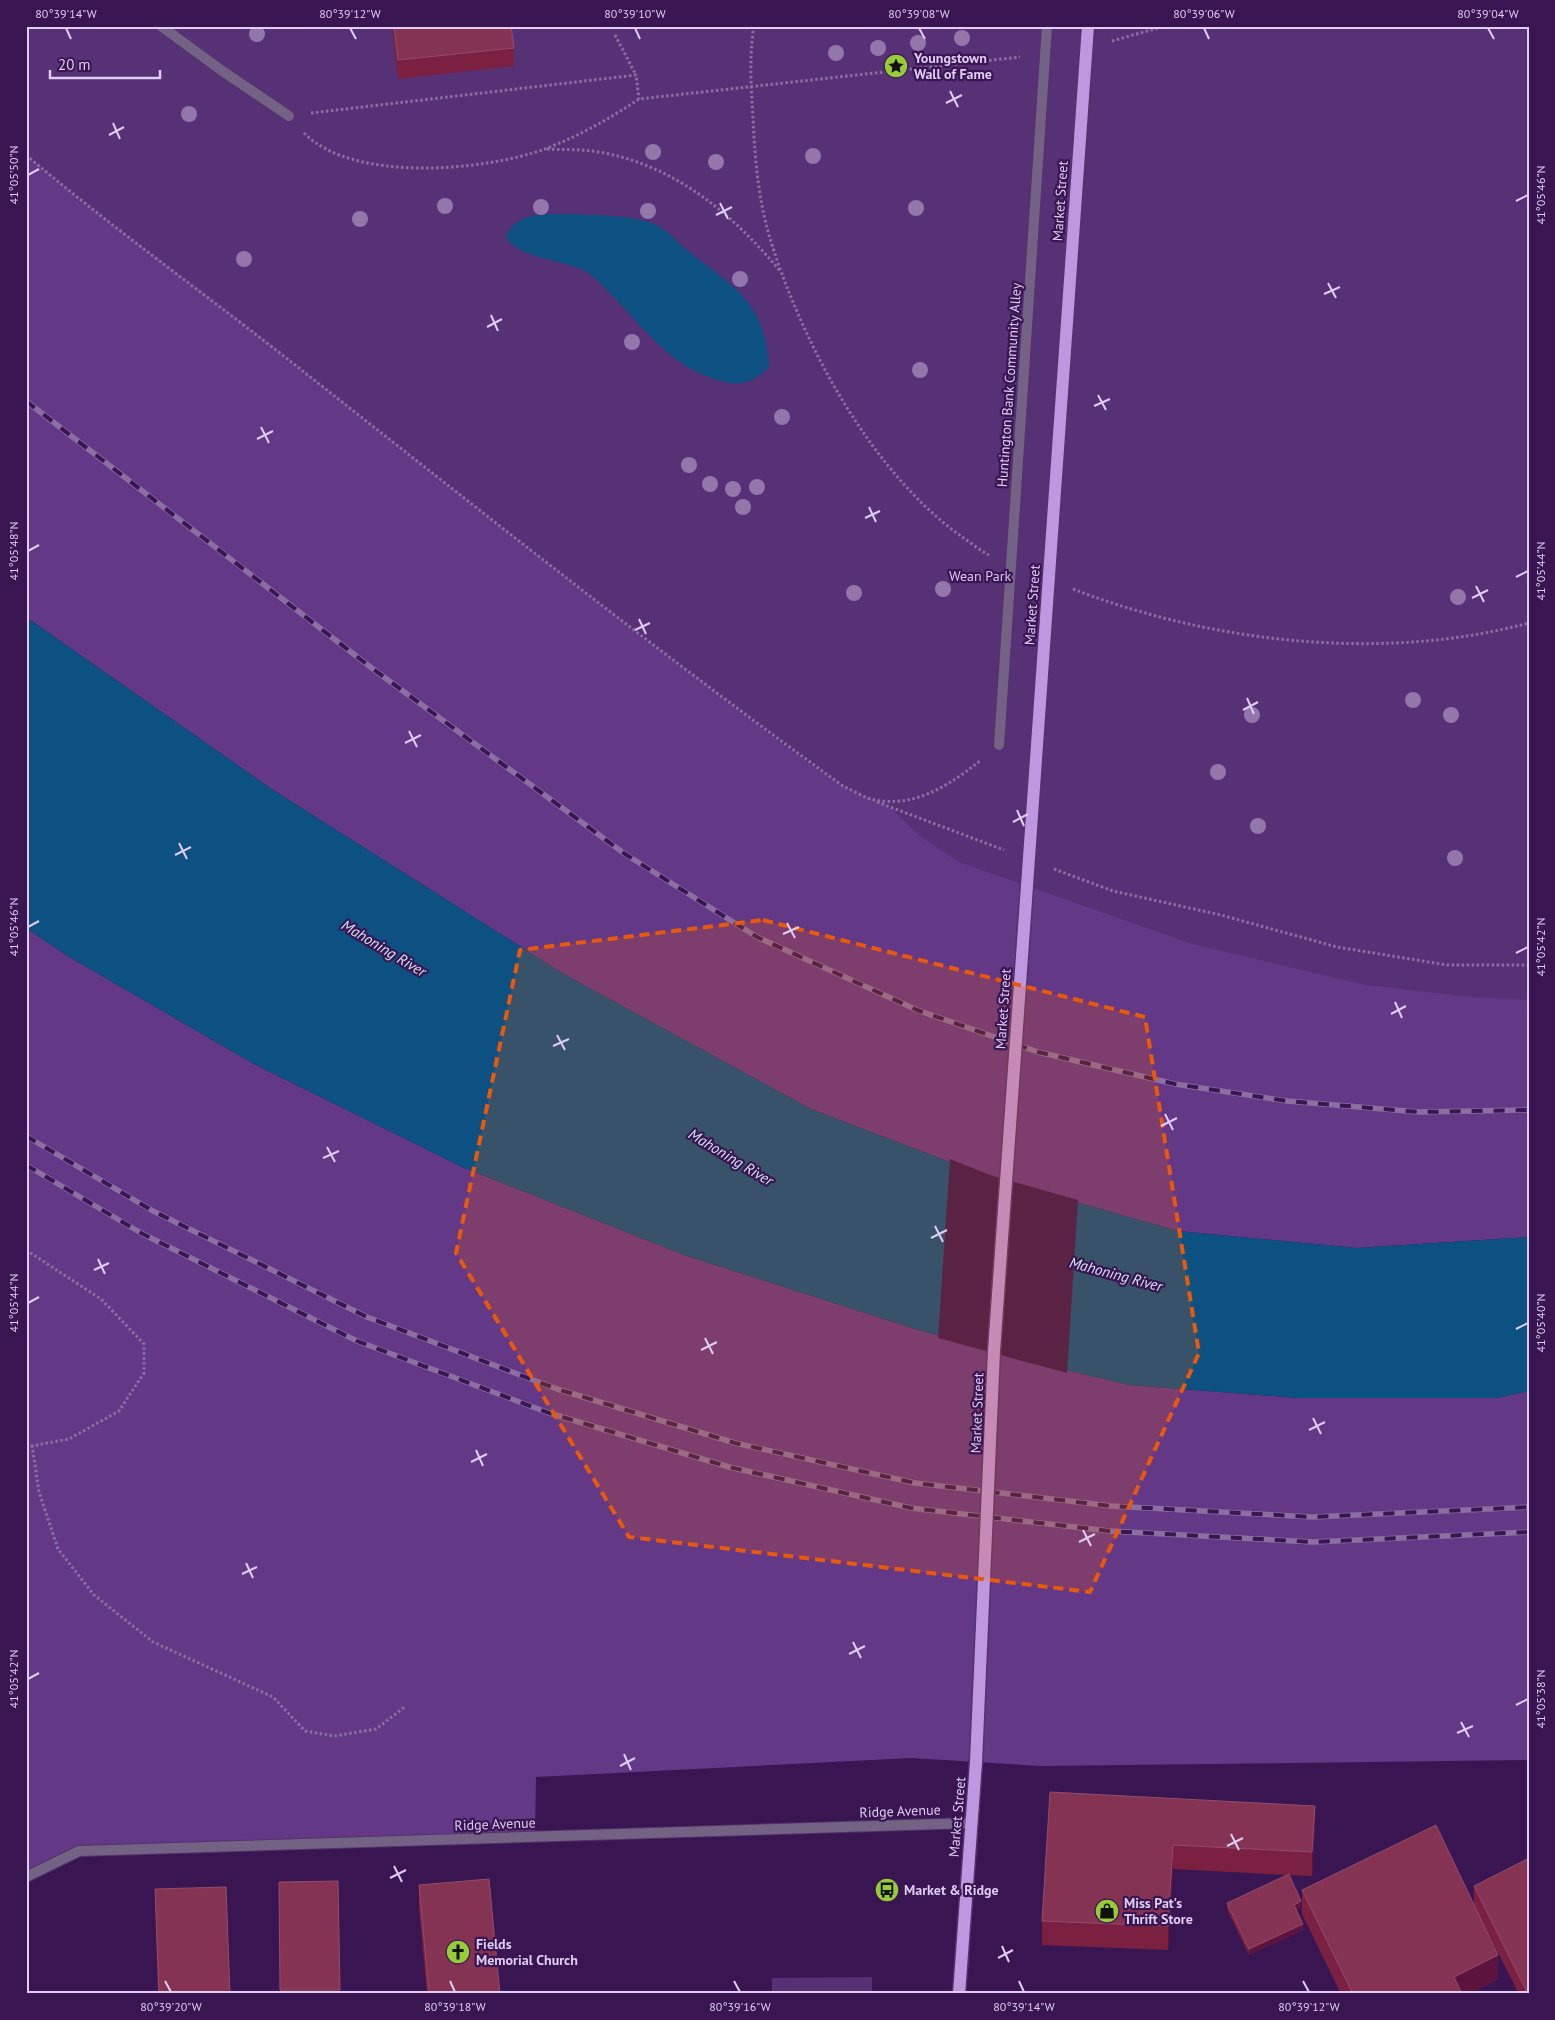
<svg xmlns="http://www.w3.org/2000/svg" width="1555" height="2020" viewBox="0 0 1555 2020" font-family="'PT Sans',sans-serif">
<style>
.green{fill:#573176}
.forest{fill:#633887}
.water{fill:#0d5082}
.pier{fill:#391652}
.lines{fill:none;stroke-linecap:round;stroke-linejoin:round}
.lane-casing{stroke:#54336c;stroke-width:12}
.street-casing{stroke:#54336c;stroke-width:12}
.primary-casing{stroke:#54336c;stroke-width:15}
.path{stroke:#8a6fa0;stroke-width:3;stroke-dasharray:2.5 2.5;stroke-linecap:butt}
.lane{stroke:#746285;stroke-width:10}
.street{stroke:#746285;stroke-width:10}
.primary{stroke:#bd98e1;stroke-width:12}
.rail-casing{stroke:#8a6fa0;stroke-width:5.5}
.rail{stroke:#391652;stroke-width:4;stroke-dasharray:11;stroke-linecap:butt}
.primary-bridge-casing{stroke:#54336c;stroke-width:15;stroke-linecap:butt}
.primary-bridge{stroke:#bd98e1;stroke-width:12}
.tree{fill:#9377ab}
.wall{fill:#7b2040}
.shaded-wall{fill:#5c143f}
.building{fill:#853353;stroke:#934b6c}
.marked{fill:#e8590c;fill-opacity:0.2;stroke:#e8590c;stroke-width:4;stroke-dasharray:10 6;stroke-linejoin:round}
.ticks{fill:none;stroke:#dfcdf2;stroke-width:2}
.labels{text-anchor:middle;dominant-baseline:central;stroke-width:4.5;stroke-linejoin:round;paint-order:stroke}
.poi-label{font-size:14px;font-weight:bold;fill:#dfcdf2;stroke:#391652;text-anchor:start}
.street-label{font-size:14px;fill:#dfcdf2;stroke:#391652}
.park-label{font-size:14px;fill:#dcc7f3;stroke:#391652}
.water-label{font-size:15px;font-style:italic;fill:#d2e5f7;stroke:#391652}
.neatline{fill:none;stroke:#dfcdf2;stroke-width:2}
.ticks-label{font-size:12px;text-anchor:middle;fill:#dfcdf2}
</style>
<rect width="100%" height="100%" fill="#391652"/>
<!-- green -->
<g class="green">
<path d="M26,26H1529V1237L26,617Z"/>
<path d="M872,1977V1994H772V1978Z"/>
</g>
<!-- forest -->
<g class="forest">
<path d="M26,155C94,212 166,263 236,317C393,441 549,566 709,687C743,713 845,799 883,801L920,836L959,862L1192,944L1366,985L1470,997L1529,1000V1237L1357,1248L1178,1231L989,1177L811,1109L562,973L273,790L36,624L26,617Z"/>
<path d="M26,928L66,955L254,1064L462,1167L684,1255L912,1328L1020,1359L1129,1385L1299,1398H1497L1529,1391V1760L1041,1766L911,1758L536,1777L535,1836L79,1851L26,1877Z"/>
</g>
<!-- water -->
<g class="water">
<path d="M542,214C569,214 629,214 652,223C666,228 677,242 688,251C735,288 764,300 769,367C749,386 737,387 711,378C670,364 643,328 615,298C606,290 597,278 587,272C565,259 515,259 506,236C513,221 527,216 542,214Z"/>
<path d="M26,617L273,790L562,973L811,1109L989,1177L1178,1231L1357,1248L1529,1237V1391L1497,1398H1299L1129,1385L1020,1359L912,1328L684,1255L462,1167L254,1064L66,955L26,928Z"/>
</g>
<!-- pier -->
<path class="pier" d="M950,1159L990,1175L1078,1200L1067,1373L938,1338Z"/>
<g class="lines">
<!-- lane casing -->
<g class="lane-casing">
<path id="lane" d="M161,26L221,70L289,116"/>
</g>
<!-- street casing -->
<g class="street-casing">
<g id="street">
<path d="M999,745L1047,26"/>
<path d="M26,1877L79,1851L971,1823"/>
</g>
</g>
<!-- primary casing -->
<g class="primary-casing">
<path id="primary" d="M959,1994L976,1762"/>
</g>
<!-- path -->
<g class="path">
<path d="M754,26C749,56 751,87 753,117C755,163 759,208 774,251C807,352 874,474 961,536C970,542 979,550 989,555"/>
<path d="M615,35L636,75"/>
<path d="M1112,41L1165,26"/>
<path d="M311,113L636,75L639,99"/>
<path d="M304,133C353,183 484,171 545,149C579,136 609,119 639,99L1020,57"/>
<path d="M547,149C562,150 577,149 592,151C671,162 731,212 780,271"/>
<path d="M26,155C116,231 212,299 304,372C482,512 659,653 843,786C853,790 864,798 875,800C916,808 951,784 981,760"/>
<path d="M1073,589C1212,643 1384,662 1529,623"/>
<path d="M877,802L1004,850"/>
<path d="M1054,869L1113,891L1221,915L1337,947L1447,965H1529"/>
<path d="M26,1250L101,1299L144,1344V1373L119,1411L69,1439L26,1447"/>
<path d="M32,1445L39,1492L58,1549L94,1595L153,1642L273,1697L305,1731L334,1736L376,1729L406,1706"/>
</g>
<!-- lane -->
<use href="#lane" class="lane"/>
<!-- street -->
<use href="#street" class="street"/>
<!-- primary -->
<use href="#primary" class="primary"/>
<!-- rail casing -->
<g class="rail-casing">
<g id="rail">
<path d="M26,401L373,669L625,854L757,937L917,1010L1038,1052L1175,1084L1287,1101L1419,1112L1529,1110"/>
<path d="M26,1136L153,1211L367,1317L557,1389L735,1443L915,1483L1111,1506L1313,1517L1529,1507"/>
<path d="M26,1165L141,1233L357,1341L549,1413L729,1467L911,1508L1109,1531L1313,1542L1529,1532"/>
</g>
</g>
<!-- rail -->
<use href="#rail" class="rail"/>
<!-- primary-bridge casing -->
<g class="primary-bridge-casing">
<path id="primary-bridge" d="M976,1762L994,1351L1088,26"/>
</g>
<!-- primary-bridge -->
<use href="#primary-bridge" class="primary-bridge"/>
</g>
<!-- trees -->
<g class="tree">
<circle cx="257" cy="34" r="8"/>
<circle cx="962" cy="38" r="8"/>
<circle cx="918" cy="43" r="8"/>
<circle cx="878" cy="48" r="8"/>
<circle cx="836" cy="53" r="8"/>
<circle cx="189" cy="114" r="8"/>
<circle cx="653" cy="152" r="8"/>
<circle cx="813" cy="156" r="8"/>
<circle cx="716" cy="162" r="8"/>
<circle cx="445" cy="206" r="8"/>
<circle cx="541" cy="207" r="8"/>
<circle cx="916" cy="208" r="8"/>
<circle cx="648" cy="211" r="8"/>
<circle cx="360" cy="219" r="8"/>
<circle cx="244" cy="259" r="8"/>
<circle cx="740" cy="279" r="8"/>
<circle cx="632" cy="342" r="8"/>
<circle cx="920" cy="370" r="8"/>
<circle cx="782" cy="417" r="8"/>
<circle cx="689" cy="465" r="8"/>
<circle cx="710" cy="484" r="8"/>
<circle cx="757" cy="487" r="8"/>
<circle cx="733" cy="489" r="8"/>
<circle cx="743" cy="507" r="8"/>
<circle cx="943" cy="589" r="8"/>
<circle cx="854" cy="593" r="8"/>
<circle cx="1458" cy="597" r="8"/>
<circle cx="1413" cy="700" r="8"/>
<circle cx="1252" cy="715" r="8"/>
<circle cx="1451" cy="715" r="8"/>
<circle cx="1218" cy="772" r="8"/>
<circle cx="1258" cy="826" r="8"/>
<circle cx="1455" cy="858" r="8"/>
</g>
<!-- wall -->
<g class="wall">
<path d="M392,26H511L514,48V66L398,79Z"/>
<path d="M1050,1792L1315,1830L1312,1876L1289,1875L1301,1908L1296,1910L1303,1930L1249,1955L1227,1909V1903L1287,1875L1173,1869L1168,1950L1042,1945V1921Z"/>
<path d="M338,1881L340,1994H280L279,1882Z"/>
<path d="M419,1885L500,1994H427L419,1909Z"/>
<path d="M1474,1886L1529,1994H1519L1479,1915L1498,1979L1469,1994H1341L1302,1914V1890L1474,1904Z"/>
<path d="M155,1889L230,1994H158Z"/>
</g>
<!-- shaded-wall -->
<g class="shaded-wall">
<path d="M1315,1806V1830L1312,1876V1852Z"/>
<path d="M1173,1845V1869L1168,1950V1926Z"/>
<path d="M1301,1901V1908L1294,1911V1905Z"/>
<path d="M1303,1924V1930L1249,1955V1949Z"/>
<path d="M1498,1955V1979L1469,1994H1454V1977Z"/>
</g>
<!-- building -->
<g class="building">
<path d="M394,26H511L514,48L398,60Z"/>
<path d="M1050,1792L1315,1806L1312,1852L1173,1845L1168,1926L1042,1921Z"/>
<path d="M1436,1825L1498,1955L1454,1977L1462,1994H1353L1302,1890Z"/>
<path d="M1529,1858V1994H1528L1474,1886Z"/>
<path d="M1289,1874L1301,1901L1294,1905L1303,1924L1249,1949L1227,1903Z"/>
<path d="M489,1879L500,1994H429L419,1885Z"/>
<path d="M338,1881L340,1990H280L279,1882Z"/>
<path d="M226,1887L230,1994H159L155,1889Z"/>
</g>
<!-- marked area -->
<path class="marked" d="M763,920L1145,1017L1199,1353L1090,1592L629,1537L456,1253L520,950Z"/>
<!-- ticks -->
<path class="ticks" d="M66,28L71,39M350,28L356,39M635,28L640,39M919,28L925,39M1204,28L1209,39M1488,28L1494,39M950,91L958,107M946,103L962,95M113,123L120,139M109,135L124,127M28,175L39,169M1516,201L1528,195M720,203L728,219M716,215L732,207M1328,283L1336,298M1324,294L1340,287M491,315L498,331M487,327L502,319M1098,395L1106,410M1094,406L1110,399M261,427L269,443M257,439L273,431M869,507L876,522M865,518L880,511M28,551L39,545M1516,577L1528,571M1476,586L1484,602M1472,598L1488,590M639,619L646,634M635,630L650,623M1247,698L1254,714M1243,710L1258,702M409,731L417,747M405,743L421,735M1017,810L1024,826M1013,822L1028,814M179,843L187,859M175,855L191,847M787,923L795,938M28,927L39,921M783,934L799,927M1516,953L1528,947M1395,1002L1402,1018M1391,1014L1406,1006M557,1035L565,1050M553,1046L569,1039M1165,1114L1173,1130M1161,1126L1177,1118M327,1147L335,1162M323,1158L339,1151M935,1226L943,1242M931,1238L947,1230M98,1259L105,1274M94,1270L109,1263M28,1303L39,1297M1516,1329L1528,1323M705,1338L713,1354M701,1350L717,1342M1313,1418L1321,1434M1309,1430L1325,1422M476,1450L483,1466M471,1462L487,1454M1083,1530L1091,1546M1079,1542L1095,1534M246,1563L253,1578M242,1574L257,1567M853,1642L861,1658M849,1654L865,1646M28,1679L39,1673M1516,1705L1528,1699M1461,1722L1469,1737M1457,1733L1473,1726M624,1754L631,1770M620,1766L635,1758M1231,1834L1239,1850M1227,1846L1243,1838M394,1866L402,1882M390,1878L406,1870M1002,1946L1009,1962M998,1958L1013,1950M165,1981L171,1992M450,1981L455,1992M734,1981L740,1992M1019,1981L1024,1992M1303,1981L1309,1992"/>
<!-- icons -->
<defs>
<g id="sight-disc" transform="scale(1.25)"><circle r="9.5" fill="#98cb38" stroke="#391652"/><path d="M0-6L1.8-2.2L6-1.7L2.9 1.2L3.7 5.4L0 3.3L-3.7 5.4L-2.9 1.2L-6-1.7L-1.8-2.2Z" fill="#111"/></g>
<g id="bus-disc" transform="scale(1.25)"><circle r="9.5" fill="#98cb38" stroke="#391652"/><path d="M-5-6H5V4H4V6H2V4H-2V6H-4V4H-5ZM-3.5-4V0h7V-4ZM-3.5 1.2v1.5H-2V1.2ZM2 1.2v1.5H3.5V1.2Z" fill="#111"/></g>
<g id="shop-disc" transform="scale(1.25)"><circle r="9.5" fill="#98cb38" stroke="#391652"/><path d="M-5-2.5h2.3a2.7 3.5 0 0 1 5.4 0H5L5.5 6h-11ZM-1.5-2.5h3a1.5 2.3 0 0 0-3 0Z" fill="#111"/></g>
<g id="church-disc" transform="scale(1.25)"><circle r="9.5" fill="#98cb38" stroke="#391652"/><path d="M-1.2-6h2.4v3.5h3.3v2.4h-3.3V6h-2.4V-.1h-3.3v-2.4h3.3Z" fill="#111"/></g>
</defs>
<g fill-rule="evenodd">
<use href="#sight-disc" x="896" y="66"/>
<use href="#bus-disc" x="887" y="1890"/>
<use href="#shop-disc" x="1107" y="1911"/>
<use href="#church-disc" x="458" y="1952"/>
</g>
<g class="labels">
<!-- poi labels -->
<g class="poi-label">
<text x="914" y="58">Youngstown<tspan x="914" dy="16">Wall of Fame</tspan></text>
<text x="904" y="1890">Market &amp; Ridge</text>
<text x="1124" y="1903">Miss Pat's<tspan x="1124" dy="16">Thrift Store</tspan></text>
<text x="476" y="1944">Fields<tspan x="476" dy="16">Memorial Church</tspan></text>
</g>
<!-- street labels -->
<g class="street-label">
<text transform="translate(1060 201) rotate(-86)">Market Street</text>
<text transform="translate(1009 385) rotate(-86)">Huntington Bank Community Alley</text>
<text transform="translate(1032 605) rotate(-86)">Market Street</text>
<text transform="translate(1003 1009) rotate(-86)">Market Street</text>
<text transform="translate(977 1413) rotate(-88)">Market Street</text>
<text transform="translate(900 1811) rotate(-2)">Ridge Avenue</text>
<text transform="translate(957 1817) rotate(-85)">Market Street</text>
<text transform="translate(495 1824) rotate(-2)">Ridge Avenue</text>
</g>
<!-- park labels -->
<g class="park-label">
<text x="980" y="576">Wean Park</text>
</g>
<!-- water labels -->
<g class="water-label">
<text transform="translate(384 948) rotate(31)">Mahoning River</text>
<text transform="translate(731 1157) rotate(31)">Mahoning River</text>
<text transform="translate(1116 1274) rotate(15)">Mahoning River</text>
</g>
</g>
<!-- border -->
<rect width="1555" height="2020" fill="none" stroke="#391652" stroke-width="55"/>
<!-- scale -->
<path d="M50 70v8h110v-8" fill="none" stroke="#dfcdf2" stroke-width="2.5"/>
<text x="58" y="70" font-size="15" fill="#dfcdf2" stroke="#391652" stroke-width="4" paint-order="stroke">20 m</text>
<rect x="28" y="28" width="1500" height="1964" class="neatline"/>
<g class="ticks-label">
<text x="66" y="18">80°39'14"W</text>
<text x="350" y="18">80°39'12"W</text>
<text x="635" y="18">80°39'10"W</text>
<text x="919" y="18">80°39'08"W</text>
<text x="1204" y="18">80°39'06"W</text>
<text x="1488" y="18">80°39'04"W</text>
<text transform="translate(14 175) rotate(-90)" y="4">41°05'50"N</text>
<text transform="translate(1541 195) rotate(-90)" y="4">41°05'46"N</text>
<text transform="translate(14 551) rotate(-90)" y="4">41°05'48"N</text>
<text transform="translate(1541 571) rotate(-90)" y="4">41°05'44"N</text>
<text transform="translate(14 927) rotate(-90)" y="4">41°05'46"N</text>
<text transform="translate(1541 947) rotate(-90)" y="4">41°05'42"N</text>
<text transform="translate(14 1303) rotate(-90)" y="4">41°05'44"N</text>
<text transform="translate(1541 1323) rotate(-90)" y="4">41°05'40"N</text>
<text transform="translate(14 1679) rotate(-90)" y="4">41°05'42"N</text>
<text transform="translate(1541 1699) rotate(-90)" y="4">41°05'38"N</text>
<text x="171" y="2011">80°39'20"W</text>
<text x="455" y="2011">80°39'18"W</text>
<text x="740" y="2011">80°39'16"W</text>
<text x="1024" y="2011">80°39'14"W</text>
<text x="1309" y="2011">80°39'12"W</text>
</g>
</svg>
